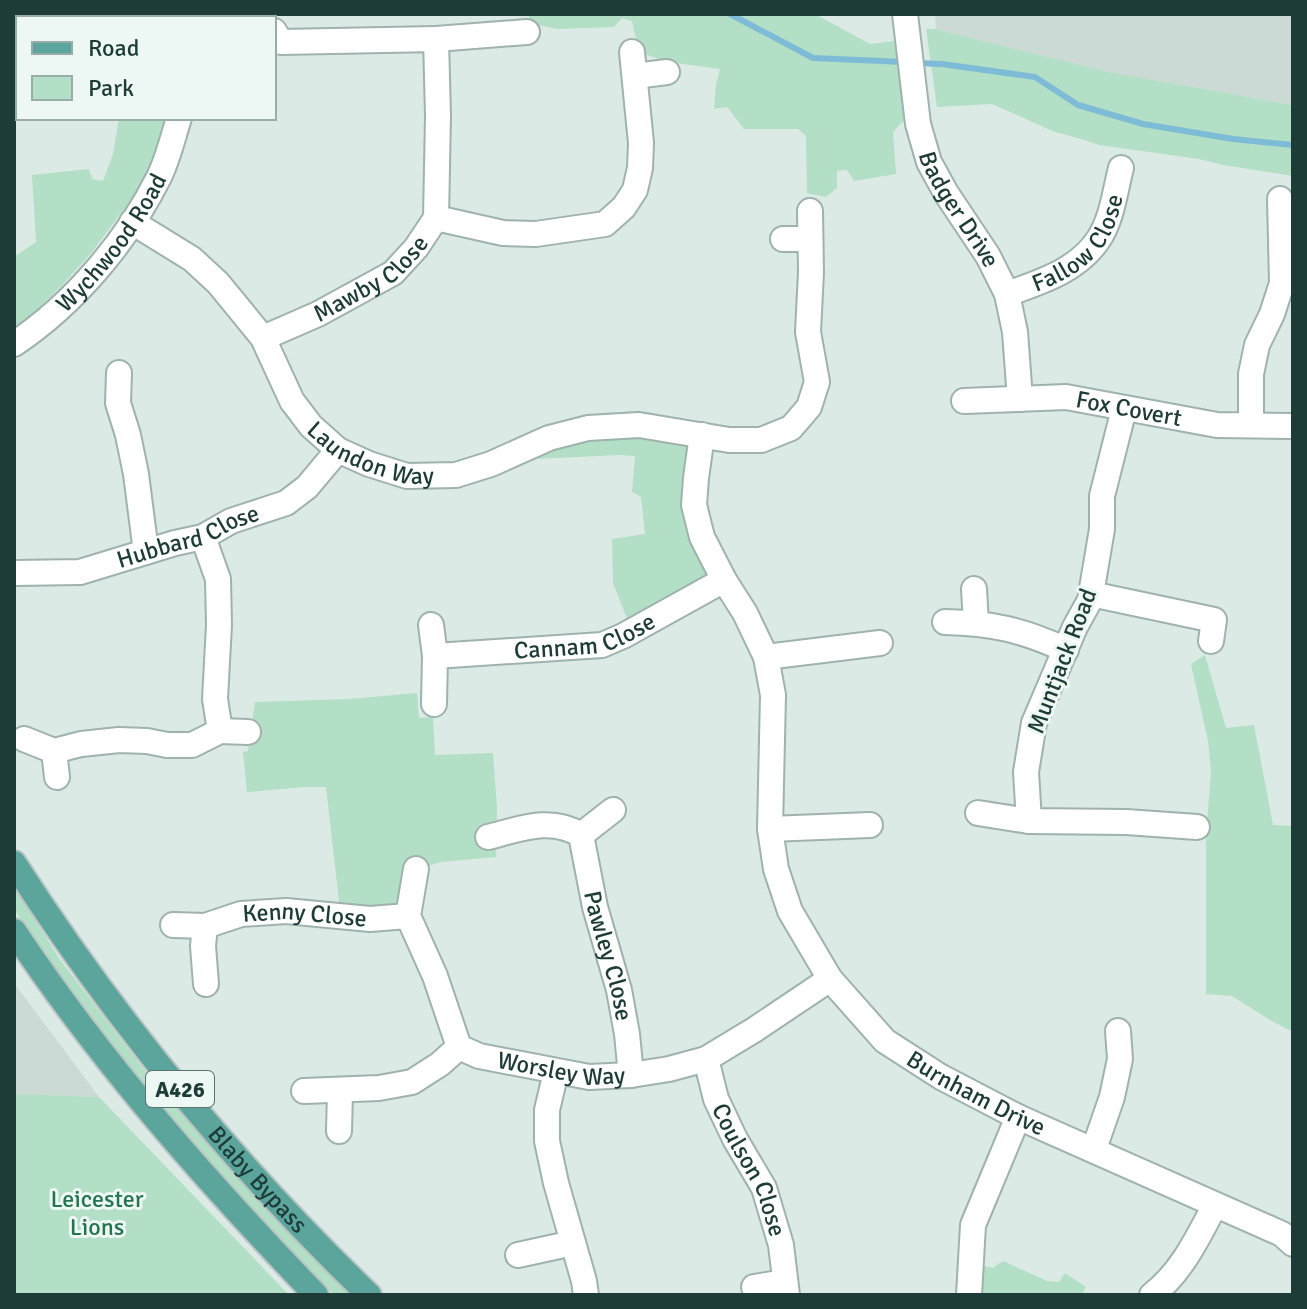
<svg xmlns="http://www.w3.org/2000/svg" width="1307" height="1309" viewBox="0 0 1307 1309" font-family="Signika,sans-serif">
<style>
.built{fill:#cbdad5}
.green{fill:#b2dfc5}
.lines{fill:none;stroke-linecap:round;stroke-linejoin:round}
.stream{stroke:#7ebbd6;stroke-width:6}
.minor-casing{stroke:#9fb2ae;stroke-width:28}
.major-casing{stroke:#bbc4c3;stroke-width:28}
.minor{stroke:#fff;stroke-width:24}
.major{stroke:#5ca59d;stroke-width:24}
.labels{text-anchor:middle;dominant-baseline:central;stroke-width:6;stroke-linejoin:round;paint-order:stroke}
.shield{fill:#edf7f3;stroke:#5b736f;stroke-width:2}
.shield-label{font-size:22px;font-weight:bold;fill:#1d3b37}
.street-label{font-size:24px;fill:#1d3b37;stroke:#edf7f3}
.park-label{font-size:24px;fill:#23754f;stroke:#edf7f3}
</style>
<rect width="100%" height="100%" fill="#dceae6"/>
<!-- built -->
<g class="built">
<path d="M935,14H1292L1293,105L1108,72L936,29Z"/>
<path d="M14,983L99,1097L14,1094Z"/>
</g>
<!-- green -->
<g class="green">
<path d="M529,14H815L870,44L894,41L905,119L893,132L896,174L854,181L847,170L837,171V188L826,197L807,193L806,136L798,129H744L727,107L714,109L716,85L720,69L668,62L644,54L635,35L632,21L622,18L614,27L557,29L529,23Z"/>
<path d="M926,29H936L1109,72L1293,105V176L1223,165L1199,159L1099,145L1085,140L1055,132L992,104L937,107Z"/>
<path d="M119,118H179L156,182L120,214L92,252L62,285L31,316L14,328V257L36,242L32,175L89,169L92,179L103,181L113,154Z"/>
<path d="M702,435L696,478L724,580L632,631L613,583L612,539L645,534L641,497L632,492L635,456L619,455L535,459L521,451L549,438Z"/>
<path d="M1205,655L1226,728L1254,725L1273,825L1293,826V1032L1270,1020L1232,996L1206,994V835L1211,771L1208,741L1191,664Z"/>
<path d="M417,693L419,718L433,717L435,755L493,753L497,807L496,857L441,862L416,869L408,916L342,917L339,901L326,787H304L247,792L243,752L248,751L255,702L349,699Z"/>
<path d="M14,887L61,961L152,1080L265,1209L351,1295H334L272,1232L227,1183L157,1101L112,1045L43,952L14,909Z"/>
<path d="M14,1094L99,1097L289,1295H14Z"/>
<path d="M1003,1261L1047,1281L1059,1282L1065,1273L1086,1287L1082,1295H979L981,1265L993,1268Z"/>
</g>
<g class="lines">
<!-- stream -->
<g class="stream">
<path d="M730,14L813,58L904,62"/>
<path d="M915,63L942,64L1035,77L1078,105L1143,124L1233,139L1293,145"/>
</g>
<!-- minor casing -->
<g class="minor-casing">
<g id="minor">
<path id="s1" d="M905,14L918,124L929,162L946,193L988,256L1007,294L1015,332L1020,399"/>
<path d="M211,18L212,14"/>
<path d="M436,39L527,32"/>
<path d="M14,55H18"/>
<path d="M635,76L667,72"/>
<path d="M436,218L503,233L536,234L605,224L624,207L635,190L640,168L641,143L632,52"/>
<path id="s2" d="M132,222L192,259L218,283L263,338L292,401L311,426L338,450L369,464L407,476L456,475L491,464L549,438L588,428L639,425L729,440H761L791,428L809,407L817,382L808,332L811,272L810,211"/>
<path d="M783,239H810"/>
<path id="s3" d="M1007,294C1040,282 1077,271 1098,240C1112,220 1115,191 1121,168"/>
<path id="s4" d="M263,338L318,314L393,273L416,248L436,218L438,116L436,39L281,42L274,31"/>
<path id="s5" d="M14,344C74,304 127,241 159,177C168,159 173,137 179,118"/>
<path d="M119,373L118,403L128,435L136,474L146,552"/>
<path id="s6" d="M964,401L1066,397L1217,425L1293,426"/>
<path d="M1124,409L1102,496V529L1090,600L1075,627L1034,723L1026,772L1029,821L1126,822L1197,827"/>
<path d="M1251,424V374L1257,345L1272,314L1282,283L1280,199"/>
<path id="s7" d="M702,435L696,478L694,505L702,537L724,580L745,613L766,657L773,695L770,829L776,869L790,911L830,979L885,1041L941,1077L1018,1117L1282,1234L1293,1244"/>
<path id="s8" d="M14,573L80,572L175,543L203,537L231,521L286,503L307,487L338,450"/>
<path d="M974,589L976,623"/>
<path d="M1091,594L1214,620L1211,641"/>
<path d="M945,622C992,623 1023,630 1066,650"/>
<path d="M431,625L435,656"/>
<path d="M766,657L880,643"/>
<path id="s9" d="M434,704L435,656L602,645L623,636L724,580"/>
<path d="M220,731L248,732"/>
<path d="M24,739L54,751L81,744L119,740L147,741L167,745H192L220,731L215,699L219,625L218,579L203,537"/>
<path d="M54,751L57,777"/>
<path d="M978,813L1029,821"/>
<path d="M770,829L870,825"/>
<path d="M581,835L613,810"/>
<path id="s10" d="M488,837C520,829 551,816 581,835L595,907L619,990L627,1034L631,1075"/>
<path id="s11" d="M416,869L408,916L435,976L459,1047L479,1056L589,1077L631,1075L669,1069L706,1059L754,1030L830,979"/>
<path d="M173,925L205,926"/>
<path id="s12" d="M206,984L203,946L205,926L241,914L286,911L370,919L408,916"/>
<path id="s13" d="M706,1059L716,1099L735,1139L764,1188L781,1245L787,1295"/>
<path d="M556,1072L547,1110V1141L556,1183L584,1281L586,1295"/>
<path d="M304,1091L379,1088L412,1082L440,1064L459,1047"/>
<path d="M339,1131L340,1091"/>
<path d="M1094,1149L1112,1097L1120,1059L1118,1031"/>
<path d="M518,1255L573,1243"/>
<path d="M754,1287L785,1282"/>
<path d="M969,1295L973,1225L1018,1117"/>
<path d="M1152,1295C1182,1272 1198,1237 1215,1205"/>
</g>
</g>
<!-- major casing -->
<g class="major-casing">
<g id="major">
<path id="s14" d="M14,863C115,1020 235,1166 369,1295"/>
<path d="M14,931C101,1062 207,1182 316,1295"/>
</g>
</g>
<!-- minor -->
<use href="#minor" class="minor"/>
<!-- major -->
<use href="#major" class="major"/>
</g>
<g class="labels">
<!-- shield labels -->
<rect class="shield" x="146" y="1071" width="68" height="36" rx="6"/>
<g class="shield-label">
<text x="180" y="1089">A426</text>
</g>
<!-- street labels -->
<g class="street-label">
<text stroke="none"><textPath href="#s1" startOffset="206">Badger Drive</textPath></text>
<text stroke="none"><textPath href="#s3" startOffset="92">Fallow Close</textPath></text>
<text stroke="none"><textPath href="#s5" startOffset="142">Wychwood Road</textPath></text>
<text stroke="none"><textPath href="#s4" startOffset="124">Mawby Close</textPath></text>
<text stroke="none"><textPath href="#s6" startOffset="166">Fox Covert</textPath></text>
<text stroke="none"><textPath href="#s2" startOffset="346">Laundon Way</textPath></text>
<text stroke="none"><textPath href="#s8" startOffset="180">Hubbard Close</textPath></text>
<text stroke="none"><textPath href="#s9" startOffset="200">Cannam Close</textPath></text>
<text transform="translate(1062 661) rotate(-69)">Muntjack Road</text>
<text stroke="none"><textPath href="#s12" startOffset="160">Kenny Close</textPath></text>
<text stroke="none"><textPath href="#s10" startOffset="220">Pawley Close</textPath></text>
<text stroke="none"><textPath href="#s11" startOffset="294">Worsley Way</textPath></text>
<text stroke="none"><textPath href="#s7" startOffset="764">Burnham Drive</textPath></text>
<text stroke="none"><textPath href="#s13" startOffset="120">Coulson Close</textPath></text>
<text stroke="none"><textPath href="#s14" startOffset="400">Blaby Bypass</textPath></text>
</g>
<!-- park labels -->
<g class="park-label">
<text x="97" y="1199">Leicester<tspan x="97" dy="28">Lions</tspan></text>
</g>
</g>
<!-- border -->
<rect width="1307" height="1309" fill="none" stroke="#1d3b37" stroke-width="32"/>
<!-- legend -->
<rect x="16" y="16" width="260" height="104" fill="#edf7f3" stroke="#9aaca8" stroke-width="2"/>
<rect x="32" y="42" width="40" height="12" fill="#5ca59d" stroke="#9aaca8" stroke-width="2"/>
<text x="88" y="56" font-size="24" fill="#1d3b37">Road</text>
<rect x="32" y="76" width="40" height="24" fill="#b2dfc5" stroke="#9aaca8" stroke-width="2"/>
<text x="88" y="96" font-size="24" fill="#1d3b37">Park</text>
</svg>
